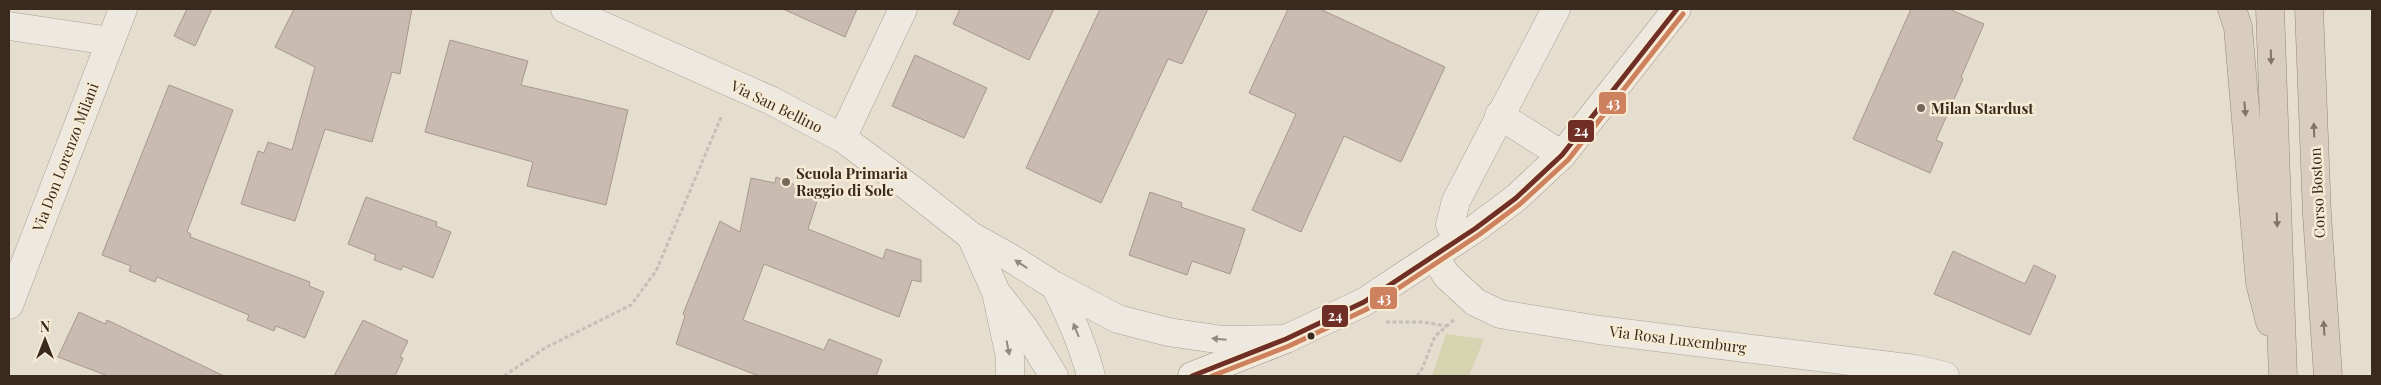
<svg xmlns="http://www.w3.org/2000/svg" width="2381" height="385" viewBox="0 0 2381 385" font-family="'Playfair Display',serif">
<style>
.green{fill:#d6d4b0}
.building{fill:#c9bbaf;stroke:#a6988d}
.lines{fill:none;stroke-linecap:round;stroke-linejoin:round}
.street-casing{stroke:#aaa297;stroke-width:29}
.secondary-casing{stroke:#9a9286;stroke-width:29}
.highway-casing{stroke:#90887e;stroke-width:29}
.path{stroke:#c6bfb7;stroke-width:3;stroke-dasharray:4 2.5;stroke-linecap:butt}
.street{stroke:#ede8e0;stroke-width:28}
.secondary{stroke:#ede8e0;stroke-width:28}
.highway{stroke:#d8cdbf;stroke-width:28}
.bus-1-casing{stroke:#f6ebd4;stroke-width:9}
.bus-2-casing{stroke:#f6ebd4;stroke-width:9}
.bus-1{stroke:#6f2f26;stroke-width:5}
.bus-2{stroke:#ce815e;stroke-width:5}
.oneway{fill:#817366}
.oneway2{fill:#94897f}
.poi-dot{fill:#76695c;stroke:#f6ebd4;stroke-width:2}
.bus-dot{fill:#3a2a1e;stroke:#f6ebd4;stroke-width:2}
.labels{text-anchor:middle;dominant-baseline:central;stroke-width:5;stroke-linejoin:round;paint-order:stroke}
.street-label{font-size:15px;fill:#3a2a1e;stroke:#f6ebd4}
.poi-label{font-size:15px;font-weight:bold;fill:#3a2a1e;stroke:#f6ebd4;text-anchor:start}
.line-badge{stroke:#f6ebd4;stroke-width:2}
.badge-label{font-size:14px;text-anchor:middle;font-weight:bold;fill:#fff}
</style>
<rect width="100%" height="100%" fill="#e5ddce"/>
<!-- green -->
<path class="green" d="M1446,334L1484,339L1469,376H1432Z"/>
<!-- building -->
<g class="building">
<path d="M187,9H212L195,46L174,36Z"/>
<path d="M294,9H412L400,74L392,72L372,142L325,129L295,221L241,204L258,151L264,153L268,142L292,150L315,67L275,47Z"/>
<path d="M783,9H857L845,37Z"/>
<path d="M960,9H1054L1029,60L953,24Z"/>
<path d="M1100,9H1208L1182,64L1168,59L1101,203L1026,168Z"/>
<path d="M1288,9H1320L1445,67L1401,162L1344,136L1301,232L1252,210L1296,114L1249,93Z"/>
<path d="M1911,9H1949L1984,24L1961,77L1963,79L1936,140L1943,143L1930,173L1853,139Z"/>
<path d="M450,40L528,61L521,85L628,110L606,205L527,186L533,162L425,132Z"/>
<path d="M915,55L987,88L964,138L892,106Z"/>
<path d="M169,85L233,110L187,232L191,234L190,237L310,282L309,286L324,292L305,338L276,326L274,331L247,320L249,315L157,277L155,282L129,271L131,266L102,255Z"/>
<path d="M776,177L819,195L808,229L883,259L886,249L921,260V282L912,280L899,317L764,264L743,320L824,350L829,339L882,360L876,376H759L676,344L685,316L683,314L720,221L740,232L751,178L775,183Z"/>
<path d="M1150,192L1182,203L1181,207L1245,229L1230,274L1192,261L1187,275L1129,255Z"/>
<path d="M366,197L437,222L436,226L451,232L433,278L403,266L401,270L374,260L376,255L348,244Z"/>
<path d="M1953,251L2025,284L2034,265L2056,276L2030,335L1934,294Z"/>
<path d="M79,312L105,324L107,320L224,376H108L58,357Z"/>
<path d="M363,320L408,341L400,357L403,358L395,376H334Z"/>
</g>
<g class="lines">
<!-- street casing -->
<g class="street-casing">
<g id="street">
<path d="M565,9L770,100L842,138L914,191L971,236L1009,257L1055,286L1118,319L1168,332L1223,340L1284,339"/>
<path d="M9,26L110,41"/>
<path d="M1499,115L1562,155"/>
<path d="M842,138L903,9"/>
<path d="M971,236L996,292L1010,357V376"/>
<path d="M1458,240L1450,225L1456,201L1556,9"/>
<path d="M1434,256L1447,276L1475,302L1500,314L1599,330L1915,369L1945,376"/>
<path d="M1055,286C1070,315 1083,345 1091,376"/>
<path d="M1000,297L1024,328L1054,376"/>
<path d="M9,305L123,9"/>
</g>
</g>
<!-- secondary casing -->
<g class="secondary-casing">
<path id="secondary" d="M1192,376L1286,339L1364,302L1476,228L1516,198L1562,155L1677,9"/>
</g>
<!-- highway casing -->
<g class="highway-casing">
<g id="highway">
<path d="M2232,9L2238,27L2260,283L2270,322"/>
<path d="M2270,9L2283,376"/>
<path d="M2309,9L2317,215L2328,376"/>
</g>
</g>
<!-- path -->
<g class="path">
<path d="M1386,322H1422L1447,326"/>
<path d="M504,376L545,348L631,305L656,271L722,115"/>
<path d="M1417,376L1422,369L1435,336L1455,319"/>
</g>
<!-- street -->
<use href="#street" class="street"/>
<!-- secondary -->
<use href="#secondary" class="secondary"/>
<!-- highway -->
<use href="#highway" class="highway"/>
<!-- bus-1 casing -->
<g class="bus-1-casing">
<path id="bus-1" d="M1192,376L1286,339L1364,302L1476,228L1516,198L1562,155L1677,9"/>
</g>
<!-- bus-2 casing -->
<g class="bus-2-casing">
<path id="bus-2" d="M1212,376L1289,346L1367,309L1480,234L1520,204L1568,160L1683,14"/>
</g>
<!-- bus-1 -->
<use href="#bus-1" class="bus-1"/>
<!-- bus-2 -->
<use href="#bus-2" class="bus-2"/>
</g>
<!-- one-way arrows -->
<defs><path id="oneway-solid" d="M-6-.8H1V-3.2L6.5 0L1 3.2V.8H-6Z" transform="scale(1.25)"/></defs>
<g class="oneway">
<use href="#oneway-solid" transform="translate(2271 57) rotate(88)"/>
<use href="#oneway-solid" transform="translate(2245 109) rotate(85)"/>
<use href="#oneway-solid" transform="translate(2314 130) rotate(-92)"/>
<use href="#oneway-solid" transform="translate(2277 220) rotate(88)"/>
<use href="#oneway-solid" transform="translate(2324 328) rotate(-94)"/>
</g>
<g class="oneway2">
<use href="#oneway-solid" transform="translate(1021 264) rotate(-147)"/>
<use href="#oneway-solid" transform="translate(1076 330) rotate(-112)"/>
<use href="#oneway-solid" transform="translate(1219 339) rotate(-175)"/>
<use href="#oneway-solid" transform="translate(1008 348) rotate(79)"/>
</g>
<!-- markers -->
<g class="poi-dot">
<circle cx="1921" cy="108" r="5"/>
<circle cx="786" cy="182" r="5"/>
</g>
<circle class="bus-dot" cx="1311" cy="336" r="4.5"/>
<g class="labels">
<!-- street labels -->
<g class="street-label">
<text transform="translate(777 106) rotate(26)">Via San Bellino</text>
<text transform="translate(65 157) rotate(-69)">Via Don Lorenzo Milani</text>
<text transform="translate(2317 193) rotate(-93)">Corso Boston</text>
<text transform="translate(1678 339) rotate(7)">Via Rosa Luxemburg</text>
</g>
<!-- poi labels -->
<g class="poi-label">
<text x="1931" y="108">Milan Stardust</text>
<text x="796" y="173">Scuola Primaria<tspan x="796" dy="17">Raggio di Sole</tspan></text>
</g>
</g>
<g class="line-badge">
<rect x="1598" y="91" width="29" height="24" rx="5" fill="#ce815e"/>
<rect x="1567" y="119" width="28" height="24" rx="5" fill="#6f2f26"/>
<rect x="1369" y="286" width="29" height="24" rx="5" fill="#ce815e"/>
<rect x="1321" y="304" width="28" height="24" rx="5" fill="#6f2f26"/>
</g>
<g class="badge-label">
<text x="1613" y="108">43</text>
<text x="1581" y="136">24</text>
<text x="1384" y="303">43</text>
<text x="1335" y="321">24</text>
</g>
<!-- border -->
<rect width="2381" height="385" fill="none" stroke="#3a2a1e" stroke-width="20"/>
<!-- north arrow -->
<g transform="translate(45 340)" stroke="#f6ebd4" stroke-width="4" paint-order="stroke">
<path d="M0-4L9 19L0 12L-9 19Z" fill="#3a2a1e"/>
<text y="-8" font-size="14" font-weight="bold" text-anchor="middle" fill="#3a2a1e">N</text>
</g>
</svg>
